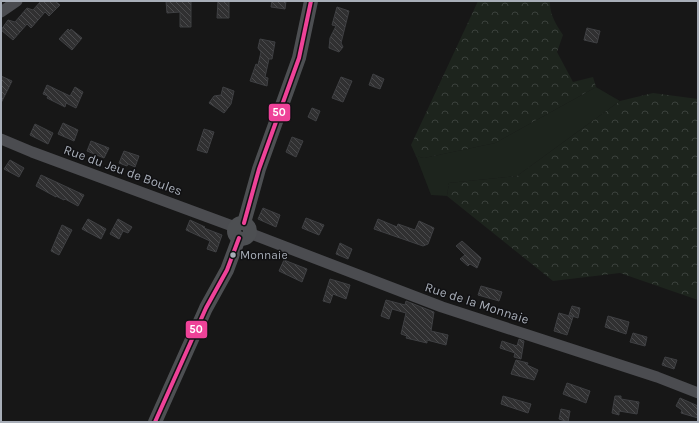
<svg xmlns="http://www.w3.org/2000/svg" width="699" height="423" viewBox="0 0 699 423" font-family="Karla,sans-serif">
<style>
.grass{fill:#1d241d}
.forest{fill:url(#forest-crowns)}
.building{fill:url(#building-back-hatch);stroke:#3f4043}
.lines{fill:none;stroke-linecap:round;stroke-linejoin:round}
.minor{stroke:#4b4c50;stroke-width:11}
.major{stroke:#4d4f52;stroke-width:14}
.bus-1-casing{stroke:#111113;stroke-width:7}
.bus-1{stroke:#ee4298;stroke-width:4}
.bus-dot{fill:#a8aeb8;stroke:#111113;stroke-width:1.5}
.labels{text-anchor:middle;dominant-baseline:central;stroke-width:3;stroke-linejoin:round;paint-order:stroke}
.bus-label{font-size:12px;fill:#a8aeb8;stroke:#111113;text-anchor:start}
.street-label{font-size:13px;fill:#a8aeb8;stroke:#111113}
.line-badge{stroke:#111113;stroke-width:1.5}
.badge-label{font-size:11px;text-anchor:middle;font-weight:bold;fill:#fff}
</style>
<defs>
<pattern id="forest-crowns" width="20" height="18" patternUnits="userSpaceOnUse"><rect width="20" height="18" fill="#1d241d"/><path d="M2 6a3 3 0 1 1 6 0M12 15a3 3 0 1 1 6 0" fill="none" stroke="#3b413c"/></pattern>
<pattern id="building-back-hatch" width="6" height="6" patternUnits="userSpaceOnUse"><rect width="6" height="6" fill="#303031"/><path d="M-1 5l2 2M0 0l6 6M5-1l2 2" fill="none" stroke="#4b4b4d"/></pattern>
</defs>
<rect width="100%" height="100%" fill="#171717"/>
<!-- grass -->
<path class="grass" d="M596,87L620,101L517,176L449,183L447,196L431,195L416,156L424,158L495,143Z"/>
<!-- forest -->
<g class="forest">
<path d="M478,1H550C549,13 556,25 563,35L557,52L573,82L593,77L596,87L495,143L424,158L416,156L411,145Z"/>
<path d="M653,93L698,99V300L620,273L553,281L447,196L449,183L517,176L620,101Z"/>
</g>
<!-- building -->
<g class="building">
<path d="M41,1H55L60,5L49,16L45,12L31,28L27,24L13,40L1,30L8,20L15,22L27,8L33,10Z"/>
<path d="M166,1H191V27H180V12L167,13Z"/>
<path d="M218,1H229V18H217Z"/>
<path d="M272,1H286L285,9L271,7Z"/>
<path d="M337,7L349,11L341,43L343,47L339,52L329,48L330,38L336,26L332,25Z"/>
<path d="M587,28L600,31L597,43L584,40Z"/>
<path d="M68,29L70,31L71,29L82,38L72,50L59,39Z"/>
<path d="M260,39L275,42L272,59H269L265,77L268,78L267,86L250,81L256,64L258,65L261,52L258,48Z"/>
<path d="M373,74L384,79L380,89L369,85Z"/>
<path d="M1,76L12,81L1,103Z"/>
<path d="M341,77L352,81L343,102L332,98Z"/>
<path d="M47,85L70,96L75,87L83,92L76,108L66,103L65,107L47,98L48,96L43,94Z"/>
<path d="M223,87L234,91L231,104L224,113L209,103L214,96L221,95Z"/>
<path d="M312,108L320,111L316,121L308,117Z"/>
<path d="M63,123L78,130L74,141L58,134Z"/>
<path d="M35,124L53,133L48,144L30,135Z"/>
<path d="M204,129L214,132L207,153L197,150Z"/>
<path d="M292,137L303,141L296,157L286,152Z"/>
<path d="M91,141L109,148L104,158L87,151Z"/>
<path d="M124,151L139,156L135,167L128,164L127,166L119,163Z"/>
<path d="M10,160L24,168L19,177L4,169Z"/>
<path d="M41,175L84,195L78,206L65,199L64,200L56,196V197L36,186Z"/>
<path d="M263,208L280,215L276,227L258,219Z"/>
<path d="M306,218L324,225L319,235L302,228Z"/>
<path d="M88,219L106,229L101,239L82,229Z"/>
<path d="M118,219L132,227L128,233L123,231L119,239L110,234Z"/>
<path d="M378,219L397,227L398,224L415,230L419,221L434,228L428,244L423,246L374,229Z"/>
<path d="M190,220L205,227L204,228L222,235L216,252L207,249L210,241L186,230Z"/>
<path d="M62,225L72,230L59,255L51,251Z"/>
<path d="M462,241L481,258L477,268L470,264L468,266L460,259L465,255L456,246Z"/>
<path d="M340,243L352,249L348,259L336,254Z"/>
<path d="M284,260L307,269L302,282L279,271Z"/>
<path d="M330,279L350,285L346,299L333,294L330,303L323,301Z"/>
<path d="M481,286L502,292L499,301L478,295Z"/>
<path d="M386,300L405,305L406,301L434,312L431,331L448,335L446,345L427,340V343L406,338L407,336L401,334L406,313L392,309L389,319L381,316Z"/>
<path d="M572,306L580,308L578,318L569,315Z"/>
<path d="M559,313L573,317L567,335L554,331Z"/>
<path d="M608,316L629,322L626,334L605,327Z"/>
<path d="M633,333L647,337L645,346L630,342Z"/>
<path d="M519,339L524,341L521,359L514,357L515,353L500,348L502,341L517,346Z"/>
<path d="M665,357L677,360L674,369L662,365Z"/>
<path d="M516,360L528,363L527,365L538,370L534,380L511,374Z"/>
<path d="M567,383L590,391L586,403L563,394Z"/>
<path d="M503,396L531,404L528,413L501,404Z"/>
<path d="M615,396H621V399L639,402L637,414L619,411V415L612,413Z"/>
<path d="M680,398L698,406V418L681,413L682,410L676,406Z"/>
<path d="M561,409L570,411L568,422L559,419Z"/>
</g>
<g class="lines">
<!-- minor -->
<g class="minor">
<path d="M1,12L17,1"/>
<path d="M1,139L32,152L235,227"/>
<path d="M249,233L442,307L657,377L698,393"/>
</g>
<!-- major -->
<g class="major">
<path d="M244,223L259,169L299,58L311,1"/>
<circle cx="242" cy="231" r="8"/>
<path d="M155,422L206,308L227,270L239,238"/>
</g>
<!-- bus-1 casing -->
<g class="bus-1-casing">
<g id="bus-1">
<path d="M244,223L259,169L299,58L311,1"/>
<path d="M155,422L206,308L227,270L239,238"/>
</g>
</g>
<!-- bus-1 -->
<use href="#bus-1" class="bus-1"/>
</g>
<!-- markers -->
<circle class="bus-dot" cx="233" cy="255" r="3.5"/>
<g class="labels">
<!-- bus labels -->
<g class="bus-label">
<text x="240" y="255">Monnaie</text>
</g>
<!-- street labels -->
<g class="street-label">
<text transform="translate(123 170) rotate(20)">Rue du Jeu de Boules</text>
<text transform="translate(477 303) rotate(18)">Rue de la Monnaie</text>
</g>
</g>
<g class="line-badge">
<rect x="268" y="103" width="23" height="19" rx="4" fill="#ee4298"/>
<rect x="185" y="320" width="23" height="19" rx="4" fill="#ee4298"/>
</g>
<g class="badge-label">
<text x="279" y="116">50</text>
<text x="196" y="333">50</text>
</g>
<!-- border -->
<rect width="699" height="423" fill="none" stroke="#a8aeb8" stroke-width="4"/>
</svg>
